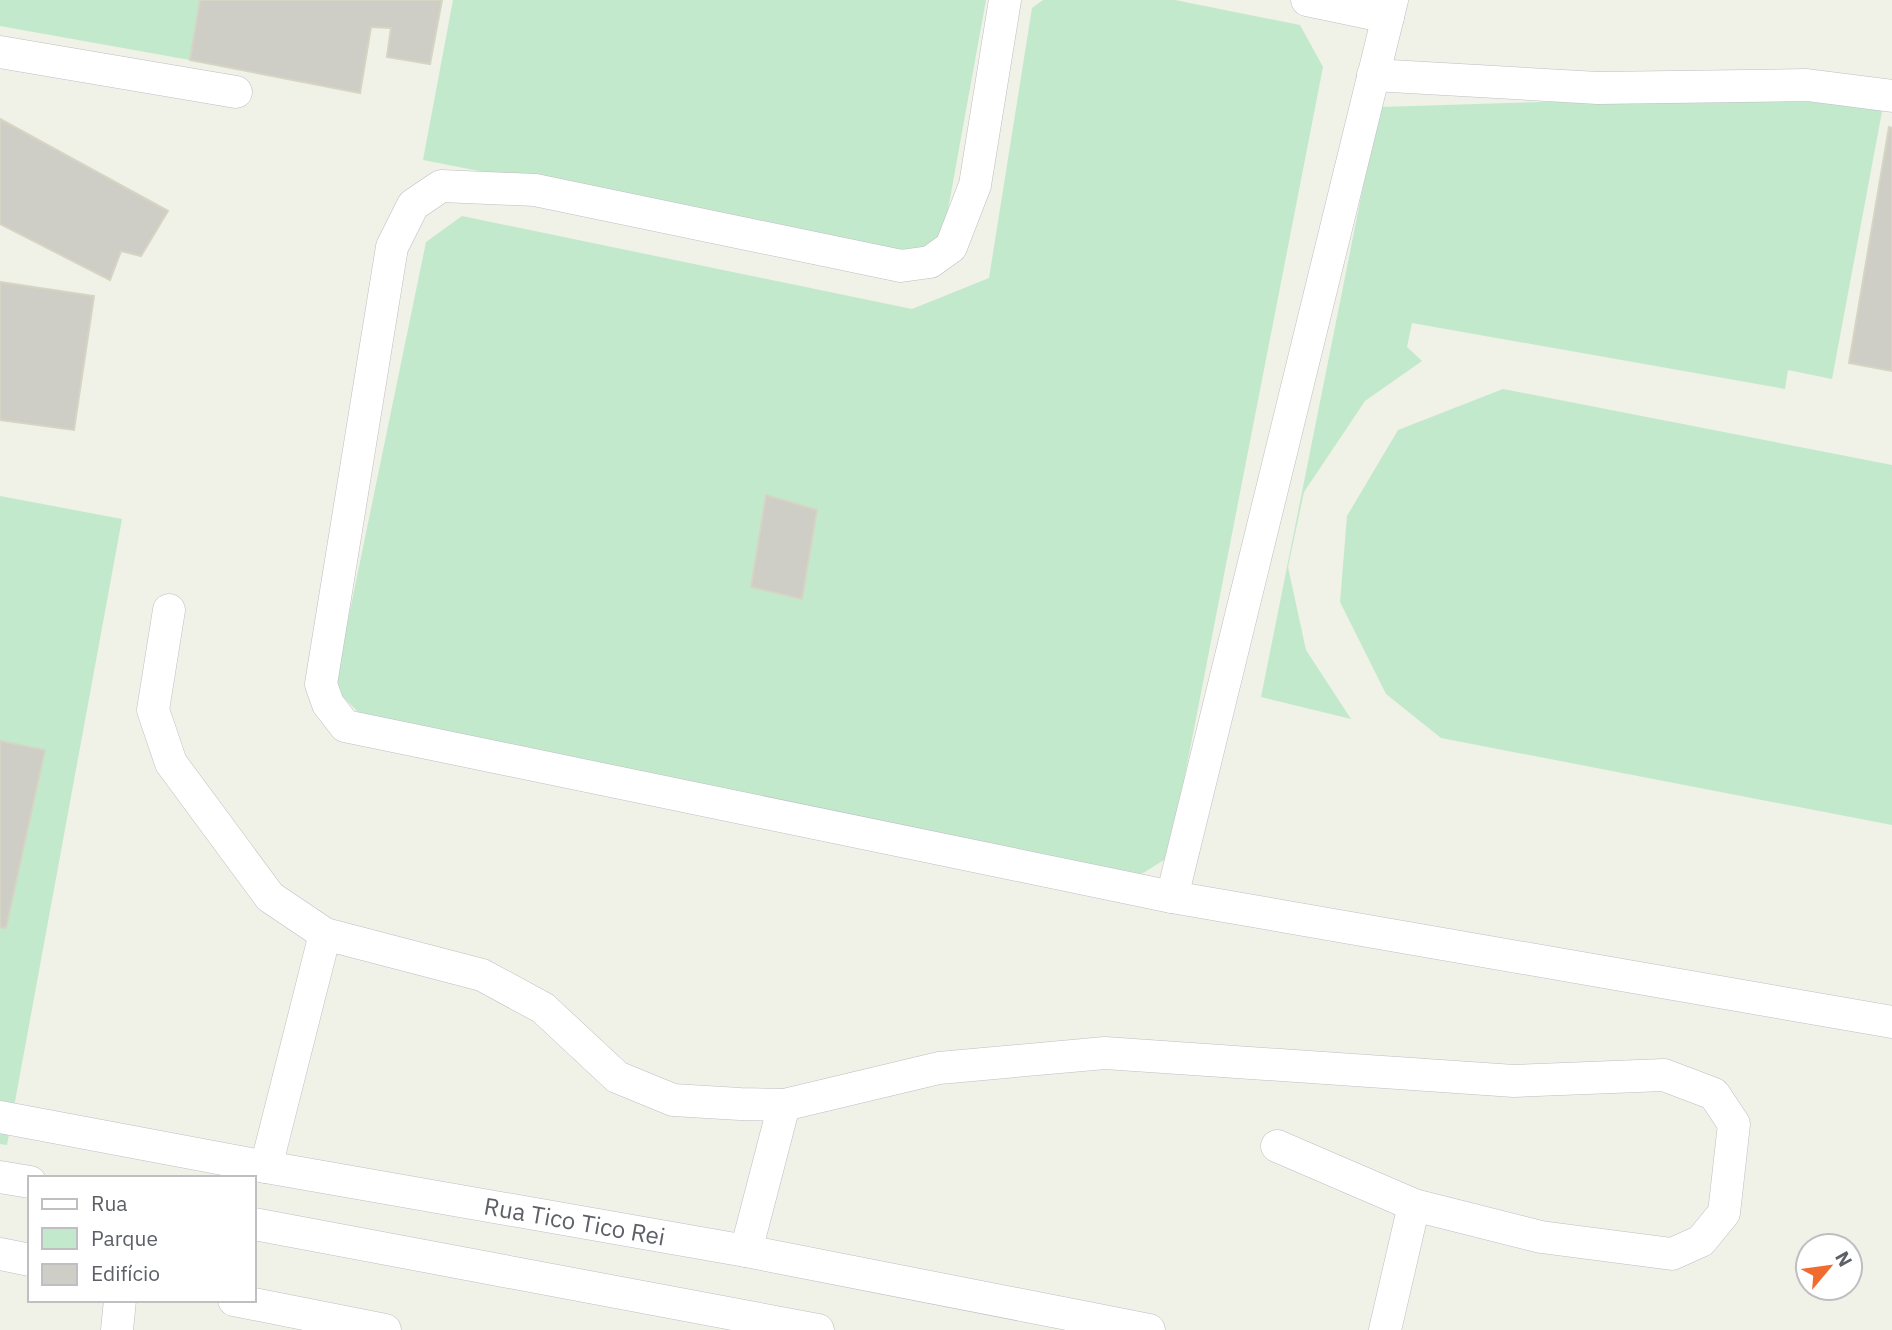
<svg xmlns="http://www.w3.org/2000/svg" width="1892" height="1330" viewBox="0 0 1892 1330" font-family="'IBM Plex Sans',sans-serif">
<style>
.green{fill:#c3e9cc}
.building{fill:#cecdc6;stroke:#d6d5c4;stroke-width:2}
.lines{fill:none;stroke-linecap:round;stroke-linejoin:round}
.minor-casing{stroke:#bebec5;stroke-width:33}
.minor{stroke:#fff;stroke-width:32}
.labels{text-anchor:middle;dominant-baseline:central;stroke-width:6;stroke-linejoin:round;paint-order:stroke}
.street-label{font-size:24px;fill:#5e6067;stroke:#fff}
</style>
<rect width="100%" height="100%" fill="#f0f1e7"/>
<!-- green -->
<g class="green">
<path d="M0,0H200L190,60L0,26Z"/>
<path d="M453,0H986L943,237L911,255L423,160Z"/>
<path d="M1043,0H1175L1300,25L1323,67L1169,857L1130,881L368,722L334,688L426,242L462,216L912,309L989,278L1032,8Z"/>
<path d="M1603,100L1884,101L1832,379L1788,370L1785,389L1412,323L1407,347L1422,361L1365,401L1304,492L1288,567L1306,650L1351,719L1261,697L1379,107Z"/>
<path d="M1503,389L1892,465V825L1441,738L1386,694L1340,602L1347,516L1398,430Z"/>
<path d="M0,496L122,519L7,1145L0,1144Z"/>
</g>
<!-- building -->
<g class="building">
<path d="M200,0H442L430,64L387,57L391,28L371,27L360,93L190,60Z"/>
<path d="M0,119L168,211L141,256L121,251L110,280L0,224Z"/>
<path d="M1889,127L1892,128V371L1849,363Z"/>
<path d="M0,282L94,296L74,430L0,420Z"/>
<path d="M766,495L817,510L802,599L751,587Z"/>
<path d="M0,741L45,750L6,928L0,927Z"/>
</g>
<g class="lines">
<!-- minor casing -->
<g class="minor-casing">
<g id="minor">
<path d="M1005,0L975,185L951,247L930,262L901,266L535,190L441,186L413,205L392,247L321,684L328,704L345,726L1172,897L1892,1022"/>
<path d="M1307,0L1388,17"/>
<path d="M0,52L236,92"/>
<path d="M1373,75L1598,88L1807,85L1892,96"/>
<path d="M169,610L153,710L171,763L270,897L325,934L482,975L543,1008L617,1077L673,1100L740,1104L784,1105L939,1068L1105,1053L1514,1081L1664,1075L1714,1094L1734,1124L1724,1213L1701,1241L1672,1254L1541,1237L1414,1205L1277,1146"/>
<path d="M1172,897L1392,0"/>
<path id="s1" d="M0,1117L266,1167L746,1251L1149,1330"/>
<path d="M266,1167L325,934"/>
<path d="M0,1177L30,1182"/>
<path d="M254,1224L818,1330"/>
<path d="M746,1251L784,1105"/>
<path d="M0,1254L30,1260"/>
<path d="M234,1300L385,1330"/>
<path d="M117,1330L120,1300"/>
<path d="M1385,1330L1414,1205"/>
</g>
</g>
<!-- minor -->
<use href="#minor" class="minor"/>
</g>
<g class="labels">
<!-- street labels -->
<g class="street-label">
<text stroke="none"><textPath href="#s1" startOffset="584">Rua Tico Tico Rei</textPath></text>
</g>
</g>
<!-- legend -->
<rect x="28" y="1176" width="228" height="126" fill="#ffffff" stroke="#bfbfc2" stroke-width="2"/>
<rect x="42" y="1199" width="35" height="10" fill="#ffffff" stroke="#bfbfc2" stroke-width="2"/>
<text x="91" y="1211" font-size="21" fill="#5e6067">Rua</text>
<rect x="42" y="1228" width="35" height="21" fill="#c3e9cc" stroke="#bfbfc2" stroke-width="2"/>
<text x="91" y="1246" font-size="21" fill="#5e6067">Parque</text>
<rect x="42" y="1264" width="35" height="21" fill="#cecdc6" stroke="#bfbfc2" stroke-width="2"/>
<text x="91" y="1281" font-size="21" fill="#5e6067">Edifício</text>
<!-- north arrow -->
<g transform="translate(1829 1267) rotate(61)"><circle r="33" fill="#ffffff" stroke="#bfbfc2" stroke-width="2"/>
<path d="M0-5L12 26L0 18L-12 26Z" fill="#f06b2e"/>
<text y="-10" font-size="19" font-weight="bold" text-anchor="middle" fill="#5e6067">N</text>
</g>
</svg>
